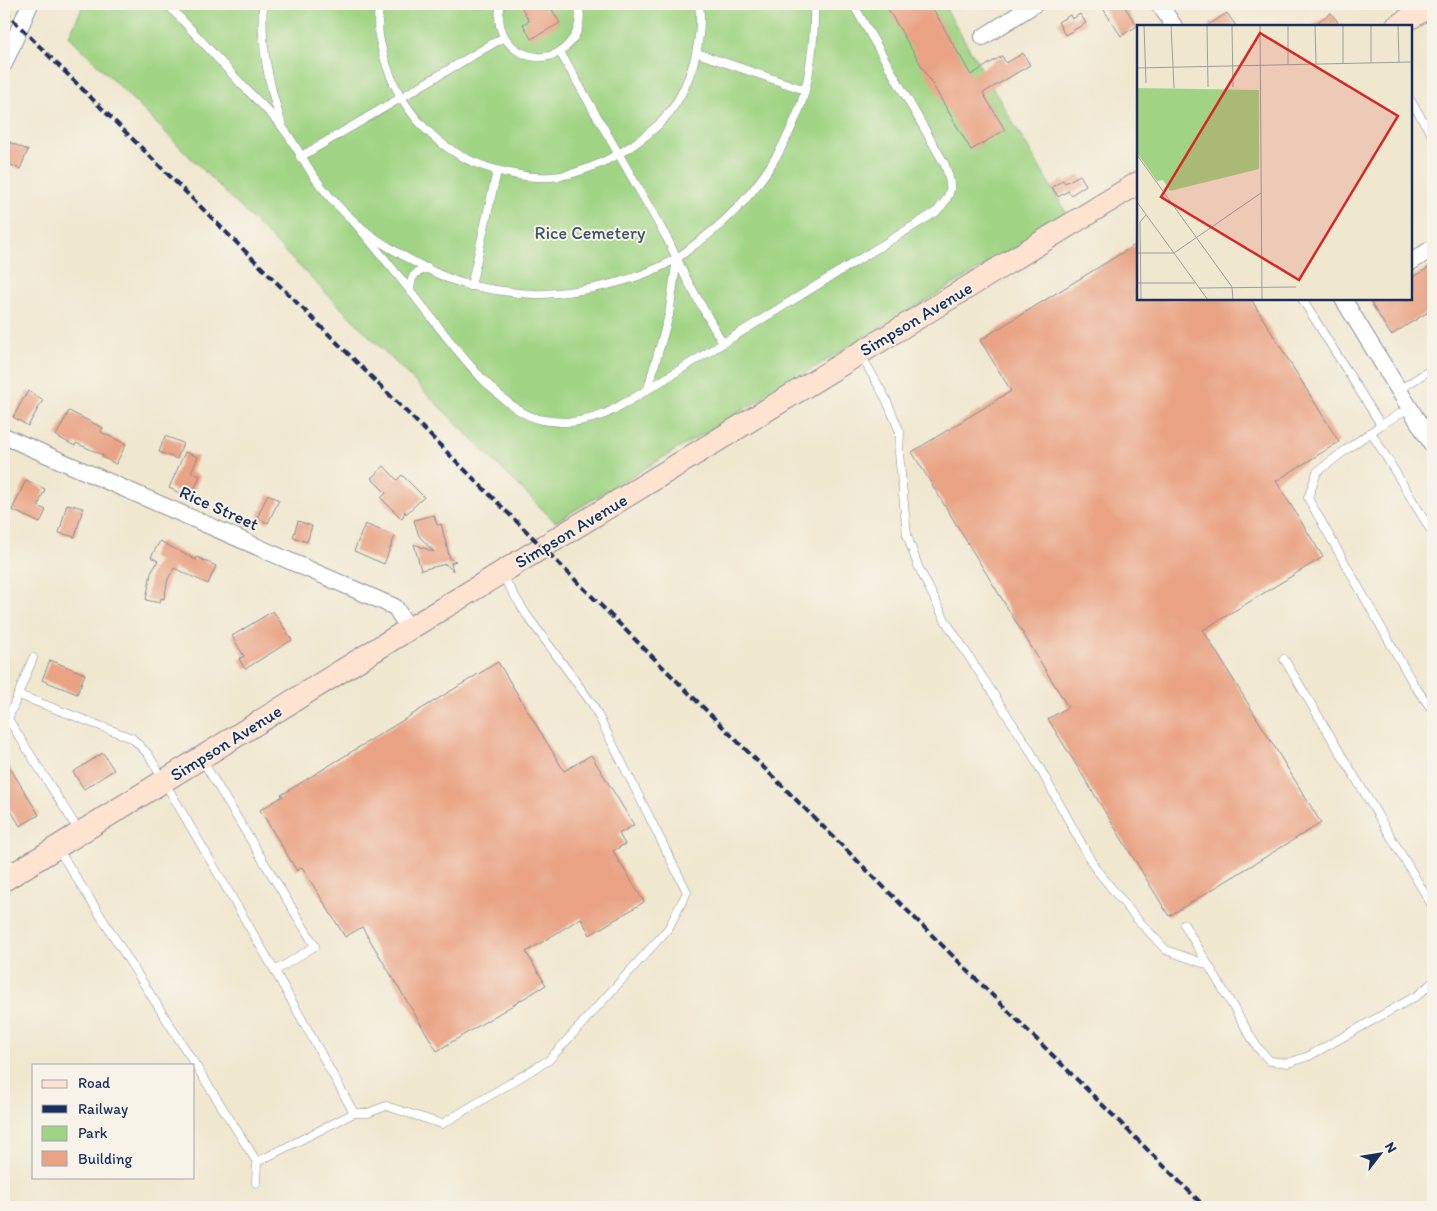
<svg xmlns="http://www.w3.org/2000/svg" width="1437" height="1211" viewBox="0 0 1437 1211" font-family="Itim,sans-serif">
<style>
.green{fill:#a0d484;stroke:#5e8271}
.building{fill:#e9a384}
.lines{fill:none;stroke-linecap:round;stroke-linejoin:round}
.lane-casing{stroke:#868b96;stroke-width:9}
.street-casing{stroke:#868b96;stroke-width:18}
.secondary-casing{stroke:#868b96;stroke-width:24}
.lane{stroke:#fff;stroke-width:8}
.street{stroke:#fff;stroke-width:16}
.secondary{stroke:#fee3d1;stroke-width:22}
.rail{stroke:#1b2f5e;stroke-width:4;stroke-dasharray:8 4;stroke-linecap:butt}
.labels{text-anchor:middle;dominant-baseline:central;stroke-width:4;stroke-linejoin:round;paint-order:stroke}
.park-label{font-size:18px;fill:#3c5868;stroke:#f7f3e8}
.street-label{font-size:18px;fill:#1b2f5e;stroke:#f7f3e8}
.inset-road{fill:none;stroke:#9b9da2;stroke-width:1}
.view{fill:#d62828;fill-opacity:0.15;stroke:#d62828;stroke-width:2.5}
.inset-edge{fill:none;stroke:#1b2f5e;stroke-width:2.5}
</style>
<rect width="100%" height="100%" fill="#f7f3e8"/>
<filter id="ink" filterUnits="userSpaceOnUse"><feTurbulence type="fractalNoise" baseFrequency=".02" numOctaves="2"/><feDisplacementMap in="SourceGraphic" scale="10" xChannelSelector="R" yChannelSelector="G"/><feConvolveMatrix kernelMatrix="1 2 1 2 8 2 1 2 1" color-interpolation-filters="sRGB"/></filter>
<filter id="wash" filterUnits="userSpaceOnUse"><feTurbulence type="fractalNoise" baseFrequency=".0096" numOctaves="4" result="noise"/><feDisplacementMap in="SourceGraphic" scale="20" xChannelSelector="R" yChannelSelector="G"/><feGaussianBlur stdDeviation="1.12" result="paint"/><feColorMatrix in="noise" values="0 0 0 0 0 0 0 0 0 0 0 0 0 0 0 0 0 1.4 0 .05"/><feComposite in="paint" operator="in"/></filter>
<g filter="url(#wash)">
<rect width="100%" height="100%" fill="#f0e7cf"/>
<!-- green -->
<path class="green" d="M84,4H943L1068,216L555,522L69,36Z"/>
<g id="blocks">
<!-- building -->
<g class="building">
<path d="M529,4H540L545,11L551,8L560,23L531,39L523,24L529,21L522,8Z"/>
<path d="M885,4H930L971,75L1002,56L1006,63L1023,53L1030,65L983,93L1005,130L971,150Z"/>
<path d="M1100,4H1123L1137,26L1121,36Z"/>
<path d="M1227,13L1236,26H1207Z"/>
<path d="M1331,13L1338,22L1332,26H1312Z"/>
<path d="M1080,14L1086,23L1065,35L1058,22L1070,15L1072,19Z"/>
<path d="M4,140L28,150L20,169L4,162Z"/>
<path d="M1080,175L1086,185L1071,195L1068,191L1058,197L1052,187L1063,180L1065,183Z"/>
<path d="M1138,243V299H1251L1339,442L1276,481L1323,557L1203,630L1321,823L1169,916L1048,719L1068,707L912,452L1011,391L980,340Z"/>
<path d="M1433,265V309L1391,335L1371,303L1377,299H1411V278Z"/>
<path d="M28,391L43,400L28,426L13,417Z"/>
<path d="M69,411L103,428L101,432L126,444L116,464L102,457L103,455L76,443L75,446L56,436Z"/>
<path d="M165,436L183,443L177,459L159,452Z"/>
<path d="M185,452L198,457L191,472L200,476L193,492L184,489L182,494L169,488Z"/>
<path d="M384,466L397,480L402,475L424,497L406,514L405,511L402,519L381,498L386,493L371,478Z"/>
<path d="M26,480L45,489L38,506L46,510L40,523L12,510Z"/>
<path d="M268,494L279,500L268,523L257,518Z"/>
<path d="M67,504L83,508L75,537L59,533Z"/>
<path d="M434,515L437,525L441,524L450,559L456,561L451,563L453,571L446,564L421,570L414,544L434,552L419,536L414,520Z"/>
<path d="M298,521L312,526L307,542L293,537Z"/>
<path d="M365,524L395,536L384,564L354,551Z"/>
<path d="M160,541L196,560L197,557L216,566L208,584L174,568L168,579L164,599L161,598L160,603L146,600L151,573L158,561L151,557Z"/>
<path d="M273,611L292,640L245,669L239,659L244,656L232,636Z"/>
<path d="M50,660L85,674L77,694L42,680Z"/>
<path d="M498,662L564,771L591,755L634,825L619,834L625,844L613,851L644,902L590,935L581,918L526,952L546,985L437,1051L362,927L345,937L302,867L297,871L260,810L283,796L281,795Z"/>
<path d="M103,753L114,770L84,789L73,772Z"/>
<path d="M4,758L39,815L20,826L4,799Z"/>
</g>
</g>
</g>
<g filter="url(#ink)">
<use href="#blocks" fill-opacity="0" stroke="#868b96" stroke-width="1"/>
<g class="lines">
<!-- lane casing -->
<g class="lane-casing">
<g id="lane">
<path d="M167,4C193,31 218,59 244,87C257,100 271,113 283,128C294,142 303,160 313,175C332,203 363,233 392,249C414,263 448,281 473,286C493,290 514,293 534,294C544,295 556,293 567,292C601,288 635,280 666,264C676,259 685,253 693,246C741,212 775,169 797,115C810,85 815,36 814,4"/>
<path d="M263,4C260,45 269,86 282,125"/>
<path d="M379,4C378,16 377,29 380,41C394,109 441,160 509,173C522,176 537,178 551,177C569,176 588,169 605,161C624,152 642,140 658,125C688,97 704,44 699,4"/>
<path d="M501,4C488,51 549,78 574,37C580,27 581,15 578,4"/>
<path d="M560,52L668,240L687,280L722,342"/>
<path d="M697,53L805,90"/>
<path d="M1411,101L1433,137"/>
<path d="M300,157L504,37"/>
<path d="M354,222C378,250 401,279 424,308C449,340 498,408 538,419C559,424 581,423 602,415C611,412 620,405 629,401L936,212C954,194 953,185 944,163L853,4"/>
<path d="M471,286L497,171"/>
<path d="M410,291C411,276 413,273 428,268"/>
<path d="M1302,299L1381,425"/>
<path d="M861,355L886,399L900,432L899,453L907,535L918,566L945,620L1028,747L1095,868L1137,919L1166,950L1208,965"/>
<path d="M648,388L669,315L677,258"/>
<path d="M1399,390L1433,368"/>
<path d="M1409,408L1381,425L1347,449L1317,472L1308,498L1414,685L1433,711"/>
<path d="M1371,432L1433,534"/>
<path d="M33,658L8,719L79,831"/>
<path d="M1284,659L1433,907"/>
<path d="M19,695L132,738L148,754L275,971"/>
<path d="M58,849L257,1162L354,1113L275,971L315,946L202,760"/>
<path d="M4,863L17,866"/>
<path d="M1184,924L1257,1047L1270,1061L1288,1063L1309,1056L1418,995L1433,982"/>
<path d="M354,1113H368L386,1106L442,1124L549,1060L668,929L687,892L593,705L526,614L502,575"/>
<path d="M256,1183L257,1162"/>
</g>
</g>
<!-- street casing -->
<g class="street-casing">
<g id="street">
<path d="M1159,4L1174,26"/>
<path d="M983,37L1035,4"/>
<path d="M4,64L30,4"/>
<path d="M1411,262L1433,248"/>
<path d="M1343,299L1433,446"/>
<path d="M4,436L395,607L409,629"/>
</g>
</g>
<!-- secondary casing -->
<g class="secondary-casing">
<g id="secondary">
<path d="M1397,26L1433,4"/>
<path d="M4,880L409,629L1138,183"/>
</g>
</g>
<!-- lane -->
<use href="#lane" class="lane"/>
<!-- street -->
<use href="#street" class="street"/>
<!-- secondary -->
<use href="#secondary" class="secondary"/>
<!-- rail -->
<path class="rail" d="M4,11L1205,1207"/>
</g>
</g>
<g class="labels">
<!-- park labels -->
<g class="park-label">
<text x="590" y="233">Rice Cemetery</text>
</g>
<!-- street labels -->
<g class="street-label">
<text transform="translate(916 319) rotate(-31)">Simpson Avenue</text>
<text transform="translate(219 508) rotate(24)">Rice Street</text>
<text transform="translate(571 531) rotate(-31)">Simpson Avenue</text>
<text transform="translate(226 743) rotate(-32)">Simpson Avenue</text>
</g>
</g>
<!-- overview -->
<g transform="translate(1137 25)">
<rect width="275" height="275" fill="#f0e7cf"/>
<path d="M0,63L122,65V144L33,166L26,155L20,156L0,128Z" fill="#a0d484"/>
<path class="inset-road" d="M7,0L9,58M34,0L37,63M70,0L71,62M95,0L96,62M123,0L125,275M151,0V39M178,0L179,39M206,0V38M234,0V38M261,0L262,38M0,43L275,37M0,130L95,262L96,275M0,177L71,275M0,228H37L124,168M0,258H58M62,263L159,262M4,275L3,197L9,190"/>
<path class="view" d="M123,8L261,91L162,255L24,172Z"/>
<rect width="275" height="275" class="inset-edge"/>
</g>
<!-- margin -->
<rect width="1437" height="1211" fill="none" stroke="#f7f3e8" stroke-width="20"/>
<!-- legend -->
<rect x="32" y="1064" width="162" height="115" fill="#f7f3e8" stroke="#9fa5b1"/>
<rect x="42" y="1080" width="25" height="8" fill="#fee3d1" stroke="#9fa5b1"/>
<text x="78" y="1088" font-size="15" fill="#1b2f5e">Road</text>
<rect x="42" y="1105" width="25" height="8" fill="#1b2f5e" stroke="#9fa5b1"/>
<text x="78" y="1114" font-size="15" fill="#1b2f5e">Railway</text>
<rect x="42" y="1126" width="25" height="15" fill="#a0d484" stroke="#9fa5b1"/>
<text x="78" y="1138" font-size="15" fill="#1b2f5e">Park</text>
<rect x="42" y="1151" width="25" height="15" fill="#e9a384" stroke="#9fa5b1"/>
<text x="78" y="1164" font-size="15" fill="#1b2f5e">Building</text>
<!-- north arrow -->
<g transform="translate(1380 1154) rotate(59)" stroke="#f7f3e8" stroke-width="4" paint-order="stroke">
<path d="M0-4L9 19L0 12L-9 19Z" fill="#1b2f5e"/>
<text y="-8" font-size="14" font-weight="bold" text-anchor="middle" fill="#1b2f5e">N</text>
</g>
</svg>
